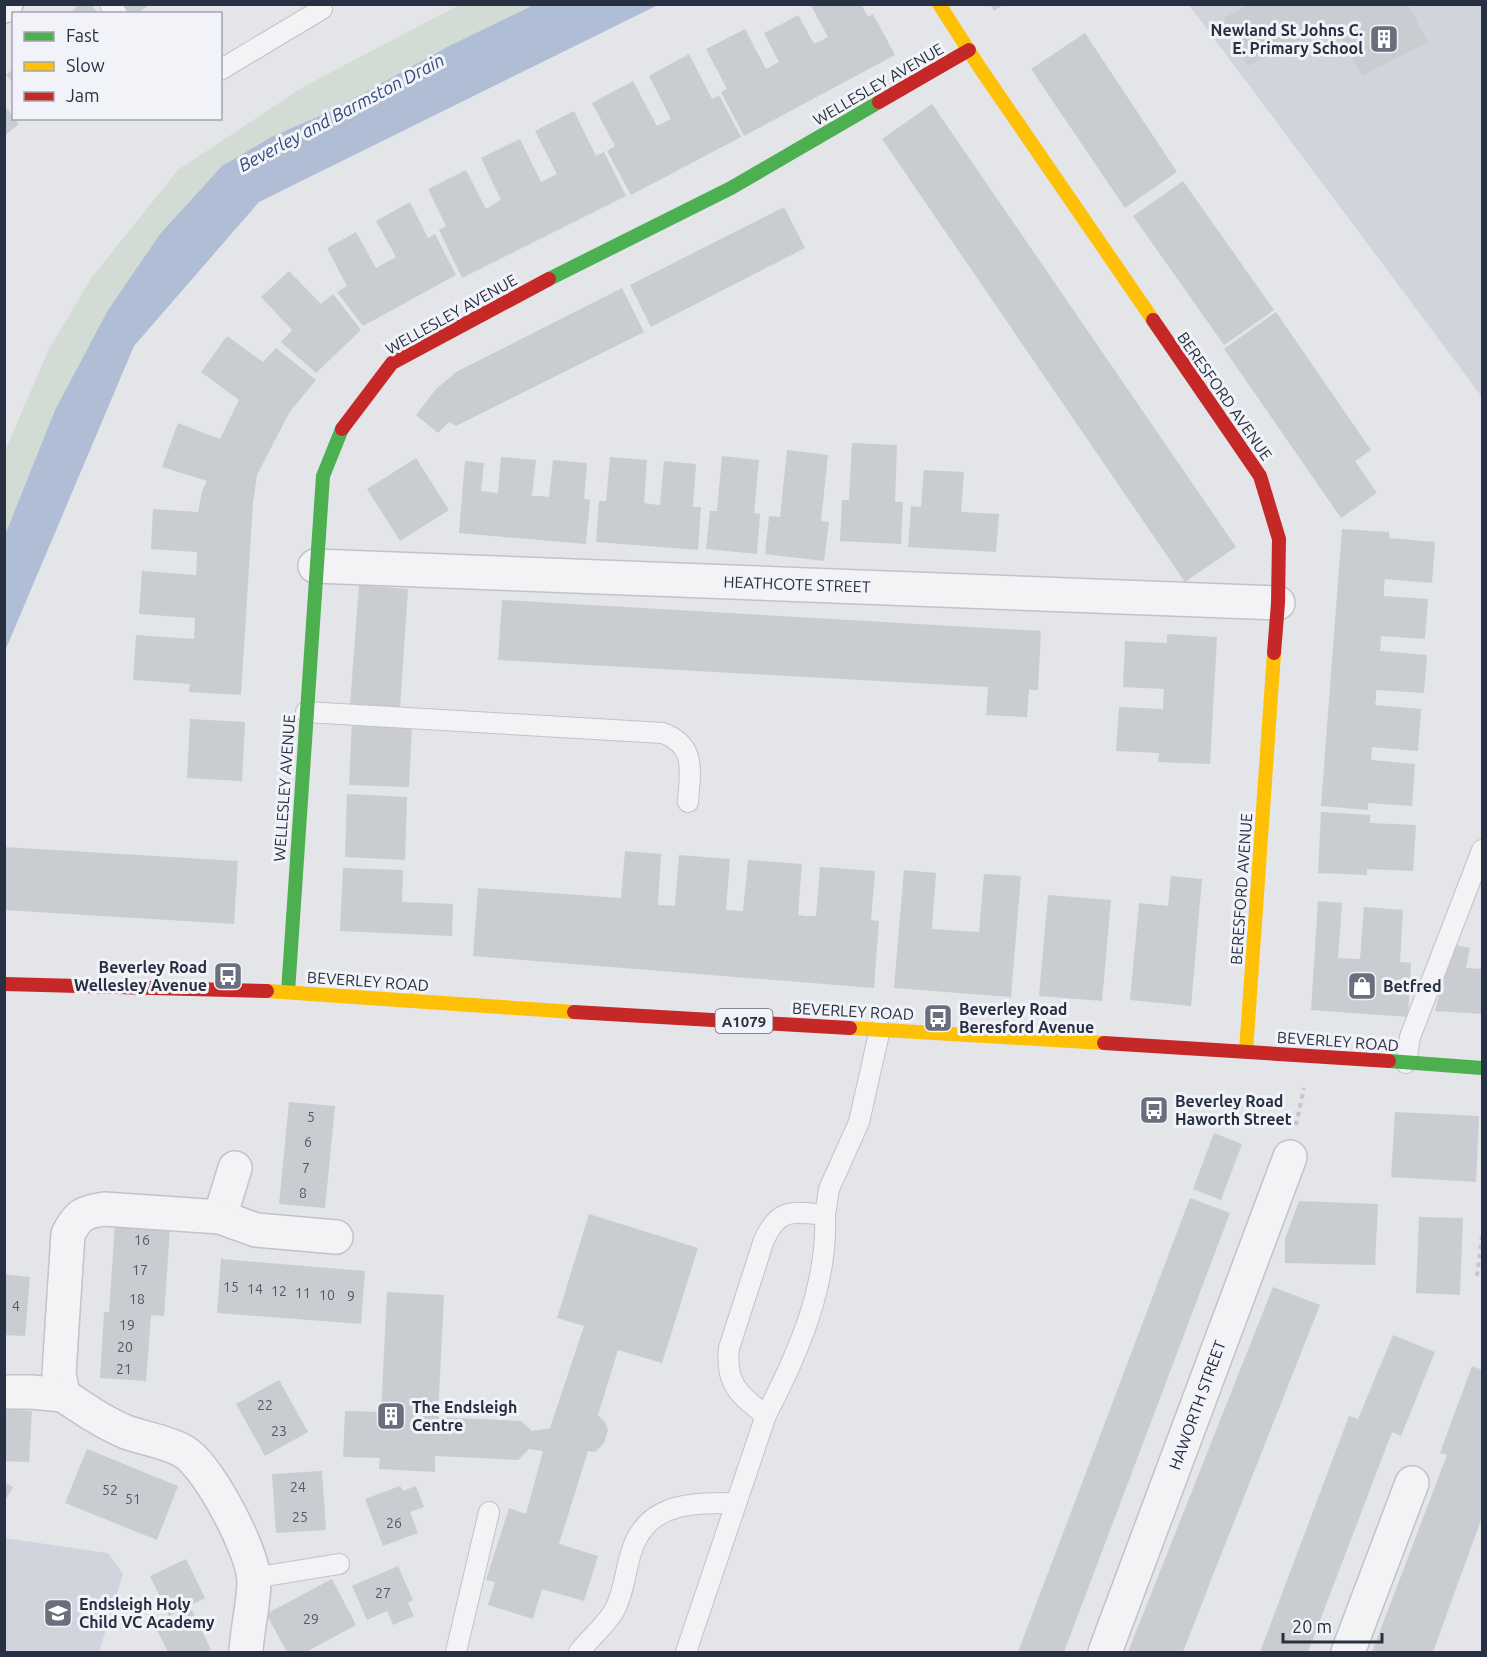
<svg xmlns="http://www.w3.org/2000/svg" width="1487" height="1657" viewBox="0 0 1487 1657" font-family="Ubuntu,sans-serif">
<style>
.built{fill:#d1d4dc}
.green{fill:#d2dcd4}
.water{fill:#b0bed5}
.building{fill:#c9ccd0}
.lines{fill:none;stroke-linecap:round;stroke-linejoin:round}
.lane-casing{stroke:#c1c3c7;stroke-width:22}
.street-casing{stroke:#c1c3c7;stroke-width:36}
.path{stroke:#c4c6cc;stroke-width:4;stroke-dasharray:4.5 4.5;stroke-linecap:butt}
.lane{stroke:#f3f3f5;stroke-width:20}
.street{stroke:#f3f3f5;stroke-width:33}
.fast{stroke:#4caf50;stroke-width:14}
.slow{stroke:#ffc107;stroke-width:14}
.jam{stroke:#c62828;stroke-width:14}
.labels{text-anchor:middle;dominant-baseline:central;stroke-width:6;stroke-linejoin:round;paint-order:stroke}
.number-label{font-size:14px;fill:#525868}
.shield{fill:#f1f3f8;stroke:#646a79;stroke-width:1.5}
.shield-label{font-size:15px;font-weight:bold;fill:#283043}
.poi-label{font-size:16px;font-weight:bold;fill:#283043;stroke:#f1f3f8;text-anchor:start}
.street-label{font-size:16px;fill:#283043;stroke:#f1f3f8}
.water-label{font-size:18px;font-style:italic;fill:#304a7a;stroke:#f1f3f8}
</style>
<rect width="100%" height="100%" fill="#e3e5e9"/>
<!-- built -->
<g class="built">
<path d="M1189,5H1482V397Z"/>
<path d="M4,1538L108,1553L123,1574L99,1652H5Z"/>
</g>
<!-- green -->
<path class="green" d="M459,5H536L447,47L331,111L273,136L160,234L108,310L55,410L5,535V451L49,349L92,277L178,170L303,87Z"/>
<!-- water -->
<path class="water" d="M536,4L658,5L259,202L134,346L5,651V535L55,410L108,310L160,234L222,166L273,136L331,111L447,47Z"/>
<!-- building -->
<g class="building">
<path d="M79,4H90L99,14H70Z"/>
<path d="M121,4H151L136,14H126Z"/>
<path d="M810,4H861L868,17L873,14L895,55L744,136L721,92L727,89L706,49L745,29L766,69L779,62L764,33L780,25L798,15L814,44L828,37Z"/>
<path d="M990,4H1004L994,11Z"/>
<path d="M1248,5H1408L1428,42L1362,76L1337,30L1326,36L1321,28L1248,66L1223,18Z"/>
<path d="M1085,33L1177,172L1125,208L1031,69Z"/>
<path d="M689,54L712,99L719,95L741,137L631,195L607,151L615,146L592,103L633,81L657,126L671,119L649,76Z"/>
<path d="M14,68V83L6,75Z"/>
<path d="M932,104L1236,547L1185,582L882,139Z"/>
<path d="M4,105L19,124L4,136Z"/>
<path d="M574,111L596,156L604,152L626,196L462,278L439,230L446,226L428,189L466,170L486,209L501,200L481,158L520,139L541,182L557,174L535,131Z"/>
<path d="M1183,181L1274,310L1224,345L1133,216Z"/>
<path d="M410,202L428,238L435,234L456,275L363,326L337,292L347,286L327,248L356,232L376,268L387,262L396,257L376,221Z"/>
<path d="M784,207L805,248L651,327L630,285Z"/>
<path d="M289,271L321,304L333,294L361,330L316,373L281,342L292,330L261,297Z"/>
<path d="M622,288L644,332L456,426L449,422L438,433L416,415L436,389L456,372Z"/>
<path d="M1276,312L1371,450L1355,461L1377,493L1341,518L1224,349Z"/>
<path d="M227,336L263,362L276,348L316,380L289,413L257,475L253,503L241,695L189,692L190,684L133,680L136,635L194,639L195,618L139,614L142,571L196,575L197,552L151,549L153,509L198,512L202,492L207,481L162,467L178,423L220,439L239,400L201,372Z"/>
<path d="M852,443L897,445L895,502H903L901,544L840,541L842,500H849Z"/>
<path d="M787,450L828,455L821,521L829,522L824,561L765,554L769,516L780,517Z"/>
<path d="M722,456L759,460L754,513L760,514L757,554L706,549L710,511H717Z"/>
<path d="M501,457L536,460L532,496H539L549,497L553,460L587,463L584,499L590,500L586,544L459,533L465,461L484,463L481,491L498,493Z"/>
<path d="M610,457L647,460L644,503L650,504L660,505L664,461L696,464L693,507H701L698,550L596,542L599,501H606Z"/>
<path d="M416,458L449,510L400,541L367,489Z"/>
<path d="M924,470L964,472L961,512L999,514L996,552L908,547L911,506L921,507Z"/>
<path d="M1342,529L1389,532V538L1435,542L1432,583L1385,579L1384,588V596L1428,599L1425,639L1381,636L1380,651L1427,655L1424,693L1376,690V699L1375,705L1421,709L1418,751L1372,747L1371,760L1415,764L1412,806L1368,803V810L1321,806Z"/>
<path d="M359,585L408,589L400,709L350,705Z"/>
<path d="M502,600L1041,631L1038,690H1029L1027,717L986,715L988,687L498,660Z"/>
<path d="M1167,634L1217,637L1210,764L1158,762L1159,753L1116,751L1119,707L1163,709L1164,689L1123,687L1125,641L1167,643Z"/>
<path d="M190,719L245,722L242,781L187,778Z"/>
<path d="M352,721L412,724L409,787L349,785Z"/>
<path d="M347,794L407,797L405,860L345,857Z"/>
<path d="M1321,812L1370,815V823L1416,825L1413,871L1367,869V875L1318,873Z"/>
<path d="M4,847L238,861L234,924L4,910Z"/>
<path d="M625,851L661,854L658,905L675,906L679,855L730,859L726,910L743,911L748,860L802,864L798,915L805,916H816L820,867L875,871L871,920L879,921L874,988L473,956L478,888L621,898Z"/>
<path d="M343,868L403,870L402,902L453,904L452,936L340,931Z"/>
<path d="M904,870L936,873L932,929L979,932L984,874L1021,876L1011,997L894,988Z"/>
<path d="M1171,876L1202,879L1191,1006L1130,1000L1139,903L1168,906Z"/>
<path d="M1048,895L1111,900L1102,1001L1039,996Z"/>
<path d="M1318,901L1342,903L1338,958L1360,959L1364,907L1403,910L1400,962L1411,963L1408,1017L1311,1010Z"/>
<path d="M1451,944L1470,948L1466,968L1482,969V1014L1435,1011Z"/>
<path d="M289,1102L335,1106L325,1208L279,1204Z"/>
<path d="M1395,1112L1479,1116L1476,1182L1391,1177Z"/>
<path d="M1214,1133L1242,1144L1221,1200L1193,1189Z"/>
<path d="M1190,1198L1230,1213L1196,1303L1064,1652H1018Z"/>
<path d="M1299,1201L1378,1204L1375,1265L1285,1263V1239Z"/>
<path d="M589,1214L698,1248L662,1363L618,1350L598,1415L605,1422L608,1430L604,1443L595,1452L588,1451L559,1544L598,1556L584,1601L542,1589L533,1619L488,1605L495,1582L486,1580L509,1508L526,1514L543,1451L529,1449L518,1460L435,1456V1472L379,1469L380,1458L343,1457L345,1411L381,1412L387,1292L444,1295L438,1417L521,1421L532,1431L550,1428L584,1326L557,1318Z"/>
<path d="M1419,1217L1463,1218L1460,1295L1416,1293Z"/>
<path d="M115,1223L170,1227L164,1316L151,1315L146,1381L100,1378L104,1312H109Z"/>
<path d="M221,1259L365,1271L361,1324L217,1313Z"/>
<path d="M4,1274L30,1277L25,1336L4,1335Z"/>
<path d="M1273,1287L1320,1305L1215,1570L1183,1652H1128Z"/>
<path d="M1393,1335L1435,1352L1401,1436L1392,1432L1308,1652H1260L1349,1416L1358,1419Z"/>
<path d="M1472,1366L1482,1370V1517L1433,1652H1372L1447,1455L1440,1453Z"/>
<path d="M279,1380L308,1432L265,1456L236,1404Z"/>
<path d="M4,1409L32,1411L29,1462L4,1461Z"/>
<path d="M87,1449L178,1486L157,1540L65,1503Z"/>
<path d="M322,1471L326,1530L276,1533L272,1474Z"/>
<path d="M4,1482L13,1487L4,1503Z"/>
<path d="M400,1486L403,1491L416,1486L424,1507L410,1512L418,1533L383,1546L365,1499Z"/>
<path d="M186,1559L205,1598L169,1616L150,1576Z"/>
<path d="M398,1566L413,1600L408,1603L414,1616L393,1625L387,1611L367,1620L352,1586Z"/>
<path d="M332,1579L356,1625L306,1652H287L266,1614Z"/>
<path d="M192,1610L211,1650L205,1652H168L156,1628Z"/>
</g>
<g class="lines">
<!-- lane casing -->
<g class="lane-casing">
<g id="lane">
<path d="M110,4L117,14"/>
<path d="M220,70L322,9L319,4"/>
<path d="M306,712L663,733C697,746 690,772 688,802"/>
<path d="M1406,1063L1410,1037L1482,850"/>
<path d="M825,1215C828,1285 798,1354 766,1415C739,1396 725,1383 729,1348L764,1240C779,1207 793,1212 825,1215L829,1189L859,1122L880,1029"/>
<path d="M254,1578L339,1564"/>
<path d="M456,1652L489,1512"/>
<path d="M579,1652C590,1638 605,1626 614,1611C624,1593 625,1572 631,1553C646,1502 691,1503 736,1503"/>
<path d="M686,1652L766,1415"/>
</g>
</g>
<!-- street casing -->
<g class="street-casing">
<g id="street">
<path d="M4,6L6,4"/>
<path d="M315,566L1278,603"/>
<path d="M235,1168L220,1217L256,1230L336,1237"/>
<path d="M220,1217L104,1209C83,1212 78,1215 68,1234L59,1373L63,1395C84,1409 104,1423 126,1432C145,1439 165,1441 183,1451C208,1465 253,1551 254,1580C254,1605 247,1628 246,1652"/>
<path d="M4,1392H31L63,1395"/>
<path d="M1105,1652L1290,1157"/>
<path d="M1348,1652L1412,1483"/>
</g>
</g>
<!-- path -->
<g class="path">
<path d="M1296,1125L1304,1088"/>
<path d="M1477,1276L1482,1236"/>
</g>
<!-- lane -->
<use href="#lane" class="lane"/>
<!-- street -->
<use href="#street" class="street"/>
<!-- fast -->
<g class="fast">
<path d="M549,279L731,188L879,102"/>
<path d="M288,992L323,476L342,429"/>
<path d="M1389,1061L1482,1068"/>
</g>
<!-- slow -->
<g class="slow">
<path d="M939,4L980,68L1153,320"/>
<path d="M267,991L574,1012"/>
<path d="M850,1028L1104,1043"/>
<path d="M1246,1051L1274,653"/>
</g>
<!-- jam -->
<g class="jam">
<path d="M879,102L969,50"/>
<path d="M1153,320L1260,476L1279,539L1278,603L1274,653"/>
<path d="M342,429L392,363L549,279"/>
<path d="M4,984L267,991"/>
<path d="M574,1012L850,1028"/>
<path d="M1104,1043L1389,1061"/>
</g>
</g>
<!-- icons -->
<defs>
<g id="building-square" transform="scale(1.5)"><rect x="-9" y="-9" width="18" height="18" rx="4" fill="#696f7d" stroke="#f1f3f8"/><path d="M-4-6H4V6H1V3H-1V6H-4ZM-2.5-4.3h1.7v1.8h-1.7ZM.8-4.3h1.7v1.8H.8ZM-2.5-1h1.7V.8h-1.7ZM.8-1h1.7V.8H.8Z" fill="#fff"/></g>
<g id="bus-square" transform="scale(1.5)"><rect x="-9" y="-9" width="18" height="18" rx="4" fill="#696f7d" stroke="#f1f3f8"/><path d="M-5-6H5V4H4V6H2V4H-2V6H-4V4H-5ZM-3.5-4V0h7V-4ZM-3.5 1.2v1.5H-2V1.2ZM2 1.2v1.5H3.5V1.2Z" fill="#fff"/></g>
<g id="shop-square" transform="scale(1.5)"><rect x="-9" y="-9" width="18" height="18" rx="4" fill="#696f7d" stroke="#f1f3f8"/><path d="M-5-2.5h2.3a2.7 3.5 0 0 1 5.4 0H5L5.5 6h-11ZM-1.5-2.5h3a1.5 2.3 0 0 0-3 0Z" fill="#fff"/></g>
<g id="school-square" transform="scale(1.5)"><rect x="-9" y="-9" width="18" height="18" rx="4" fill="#696f7d" stroke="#f1f3f8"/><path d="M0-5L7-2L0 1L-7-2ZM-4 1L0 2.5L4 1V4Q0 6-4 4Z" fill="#fff"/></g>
</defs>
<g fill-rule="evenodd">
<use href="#building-square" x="1384" y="39"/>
<use href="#bus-square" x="228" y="976"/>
<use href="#shop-square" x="1362" y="986"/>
<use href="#bus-square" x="938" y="1018"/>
<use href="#bus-square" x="1154" y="1110"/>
<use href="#building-square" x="391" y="1416"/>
<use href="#school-square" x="58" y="1613"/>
</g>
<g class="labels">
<!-- number labels -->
<g class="number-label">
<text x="311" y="1117">5</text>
<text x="308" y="1142">6</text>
<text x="306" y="1168">7</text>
<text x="303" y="1193">8</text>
<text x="142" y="1240">16</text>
<text x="140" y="1270">17</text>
<text x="231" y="1287">15</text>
<text x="255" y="1289">14</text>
<text x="279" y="1291">12</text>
<text x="303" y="1293">11</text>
<text x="327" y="1295">10</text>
<text x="351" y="1296">9</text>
<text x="137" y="1299">18</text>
<text x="16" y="1306">4</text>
<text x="127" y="1325">19</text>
<text x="125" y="1347">20</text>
<text x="124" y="1369">21</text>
<text x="265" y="1405">22</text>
<text x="279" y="1431">23</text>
<text x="298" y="1487">24</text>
<text x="110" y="1490">52</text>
<text x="133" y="1499">51</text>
<text x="300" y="1517">25</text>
<text x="394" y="1523">26</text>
<text x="383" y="1593">27</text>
<text x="311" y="1619">29</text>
</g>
<!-- shield labels -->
<rect class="shield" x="715.5" y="1009" width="57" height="24" rx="4.5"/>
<g class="shield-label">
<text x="744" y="1021">A1079</text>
</g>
<!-- poi labels -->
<g class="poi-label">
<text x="1363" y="30" text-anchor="end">Newland St Johns C.<tspan x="1363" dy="18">E. Primary School</tspan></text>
<text x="207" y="967" text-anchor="end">Beverley Road<tspan x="207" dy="18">Wellesley Avenue</tspan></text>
<text x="1383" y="986">Betfred</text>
<text x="959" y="1009">Beverley Road<tspan x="959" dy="18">Beresford Avenue</tspan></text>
<text x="1175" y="1101">Beverley Road<tspan x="1175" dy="18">Haworth Street</tspan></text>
<text x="412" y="1407">The Endsleigh<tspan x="412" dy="18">Centre</tspan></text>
<text x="79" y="1604">Endsleigh Holy<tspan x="79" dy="18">Child VC Academy</tspan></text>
</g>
<!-- street labels -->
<g class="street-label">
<text transform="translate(878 84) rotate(-30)">WELLESLEY AVENUE</text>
<text transform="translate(451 314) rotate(-29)">WELLESLEY AVENUE</text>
<text transform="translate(1225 396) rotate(55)">BERESFORD AVENUE</text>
<text transform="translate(797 584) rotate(2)">HEATHCOTE STREET</text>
<text transform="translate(284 788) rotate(-86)">WELLESLEY AVENUE</text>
<text transform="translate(1241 889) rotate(-86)">BERESFORD AVENUE</text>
<text transform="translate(368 981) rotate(4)">BEVERLEY ROAD</text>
<text transform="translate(853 1011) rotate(3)">BEVERLEY ROAD</text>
<text transform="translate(1338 1041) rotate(4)">BEVERLEY ROAD</text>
<text transform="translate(1197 1405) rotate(-70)">HAWORTH STREET</text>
</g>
<!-- water labels -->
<g class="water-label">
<text transform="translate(341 112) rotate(-28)">Beverley and Barmston Drain</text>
</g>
</g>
<!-- border -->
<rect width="1487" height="1657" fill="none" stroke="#283043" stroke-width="12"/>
<!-- legend -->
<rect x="12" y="12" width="210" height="108" fill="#f1f3f8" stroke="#a1a5b0" stroke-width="1.5"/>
<rect x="24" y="32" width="30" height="9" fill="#4caf50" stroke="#a1a5b0" stroke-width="1.5"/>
<text x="66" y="42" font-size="18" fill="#283043">Fast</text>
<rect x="24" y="62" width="30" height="9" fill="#ffc107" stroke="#a1a5b0" stroke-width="1.5"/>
<text x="66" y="72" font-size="18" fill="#283043">Slow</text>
<rect x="24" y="92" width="30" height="9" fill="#c62828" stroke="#a1a5b0" stroke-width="1.5"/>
<text x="66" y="102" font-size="18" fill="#283043">Jam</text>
<!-- scale -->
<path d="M1283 1633v9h99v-9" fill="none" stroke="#283043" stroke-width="3"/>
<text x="1292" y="1633" font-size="18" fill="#283043" stroke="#f1f3f8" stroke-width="4.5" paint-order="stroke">20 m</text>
</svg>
